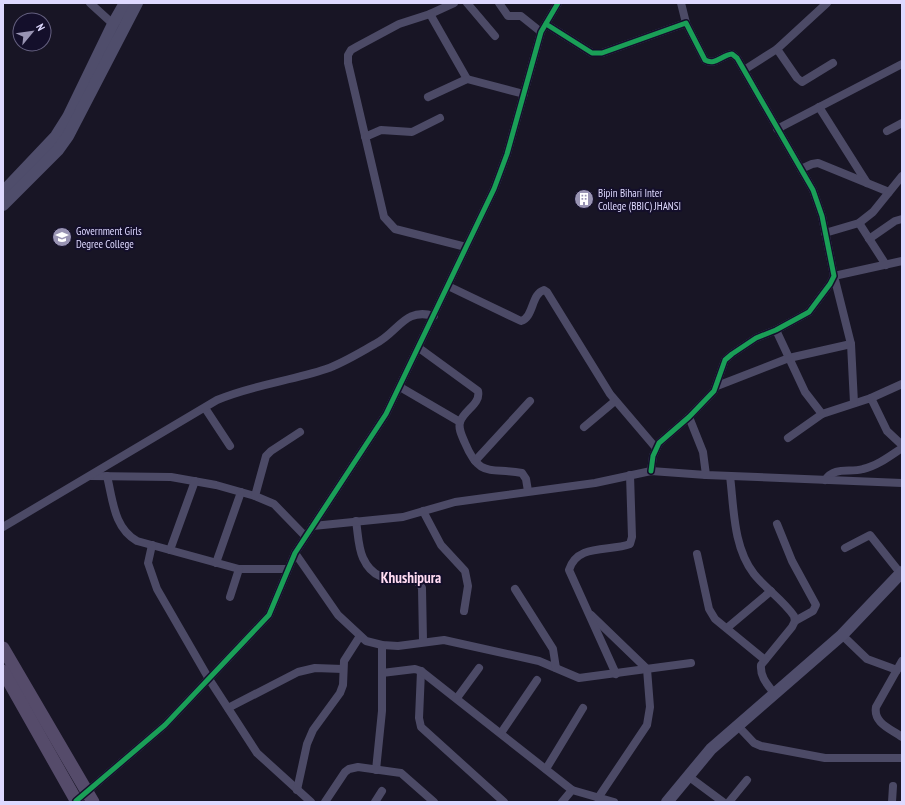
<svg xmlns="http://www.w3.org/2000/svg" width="905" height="805" viewBox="0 0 905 805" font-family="'PT Sans Narrow',sans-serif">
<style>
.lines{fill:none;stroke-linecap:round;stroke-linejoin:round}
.street{stroke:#4c4a66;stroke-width:8}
.secondary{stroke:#4f4d6b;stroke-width:12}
.primary{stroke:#554b6a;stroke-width:13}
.cycleway-casing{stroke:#140f2b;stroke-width:8}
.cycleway{stroke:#1a9f57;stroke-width:5}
.labels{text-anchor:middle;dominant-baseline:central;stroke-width:4;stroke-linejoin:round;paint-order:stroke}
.poi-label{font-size:11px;fill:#ded9ff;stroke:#140f2b;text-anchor:start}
.district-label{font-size:15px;font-weight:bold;fill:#ffdbf2;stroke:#140f2b}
</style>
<rect width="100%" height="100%" fill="#181525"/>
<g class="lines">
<!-- street -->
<g class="street">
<path d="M90,3L113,24"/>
<path d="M454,3L430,14L399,24L358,46L351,50L348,55V63L384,217L395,229L466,247"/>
<path d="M467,3L495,36"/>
<path d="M499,3L508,16H521L541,32"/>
<path d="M681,3L686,23"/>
<path d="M430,14L467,79"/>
<path d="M546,24L592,53H602L686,23L705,60C715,66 722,55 732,54L737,58L813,190L822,216L834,276L830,284L809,312L776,330L756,338L732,354L725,360L714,391L689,417L659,443L653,456L651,471"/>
<path d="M777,49L797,78L802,82L833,63"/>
<path d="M744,70L777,49L827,3"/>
<path d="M428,97L467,79L524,94"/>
<path d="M819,107L867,183"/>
<path d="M777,129L902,64"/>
<path d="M887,131L902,123"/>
<path d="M365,137L381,130L412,132L440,118"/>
<path d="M801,169L812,164L818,163L889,192"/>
<path d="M859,223L886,265"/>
<path d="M825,233L859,223L873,212L902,176"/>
<path d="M869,239L895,221L902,219"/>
<path d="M448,286L521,321C534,317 531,294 544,290L547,292L610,394L656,448"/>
<path d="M776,330L805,392L822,414L871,398L887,431L902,445"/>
<path d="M419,348L478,391C481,404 464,410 460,422C458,429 462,436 465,443C480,479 491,467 522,473L526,479L528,491"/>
<path d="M717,386L789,358L851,344"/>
<path d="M400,387L460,422"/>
<path d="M871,398L902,384"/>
<path d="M854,403L851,344L834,276L902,261"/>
<path d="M205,408L230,446"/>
<path d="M689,417L703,452L706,475"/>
<path d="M584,427L615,401"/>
<path d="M788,438L822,414"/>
<path d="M475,461L530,401"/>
<path d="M91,476L171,477L216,485L255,496L274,504L305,536"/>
<path d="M107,476C113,501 114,528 137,541L239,569H287"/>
<path d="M730,476C734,508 733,547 754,574C766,589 783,600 794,616L795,621L792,627L761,665C760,677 767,684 774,693"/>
<path d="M825,480C835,466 849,473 863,469C877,466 890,456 902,448"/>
<path d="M255,496L266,456L271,451L300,432"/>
<path d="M423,511L441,545L465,571L468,586L464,611"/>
<path d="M356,521C358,533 358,547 363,558C380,595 413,566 422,588L423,641"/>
<path d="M777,524L792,561L816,605L813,611L795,621"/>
<path d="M313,526L403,517L455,502L595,483L651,471L706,475L902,483"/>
<path d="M3,527L217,400C252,385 290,381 326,369C343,363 359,353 375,344C399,332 404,307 434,316"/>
<path d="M152,545L148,563L157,589L209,679L257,753L311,802"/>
<path d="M845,548L870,535L901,574"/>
<path d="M170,550L195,481"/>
<path d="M295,553L338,615L366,641L382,645L398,646L444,640L539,661L579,678L691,663"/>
<path d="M697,554L709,609L715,619L765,660"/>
<path d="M216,563L241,492"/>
<path d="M515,589L553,649L556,668"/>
<path d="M230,597L239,569"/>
<path d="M591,615L647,669L650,707L647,725L598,798"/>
<path d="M727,628L771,591"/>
<path d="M842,635L867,659L897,670"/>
<path d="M902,661L876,707C873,723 891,729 902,737"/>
<path d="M421,671L419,718L421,727L504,802"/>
<path d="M382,673L415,669L421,671L572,790"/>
<path d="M616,674L569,570C577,543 610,552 630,544L632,537L630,475"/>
<path d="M457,698L479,668"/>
<path d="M228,708L298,672L315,668L343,669"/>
<path d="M737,725L754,743L761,746L825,758H902"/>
<path d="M501,733L537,680"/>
<path d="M546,769L583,708"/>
<path d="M376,770L382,711V645"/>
<path d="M688,776L723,802"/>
<path d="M297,790L307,744L313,730L340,693L343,685L344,661L360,636"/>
<path d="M76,801L165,725L269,615L295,553L386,414L494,189L507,154L541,32L558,3"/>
<path d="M325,802L345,772L349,769L358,767L401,773L434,802"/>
<path d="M375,802L382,791"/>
<path d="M562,802L572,790L614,802"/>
<path d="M729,802L747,780"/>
<path d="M892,802L893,786"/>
</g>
<!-- secondary -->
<g class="secondary">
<path d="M3,192L56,136L68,117L113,24L125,3"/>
<path d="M3,205L58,150L68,136L137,3"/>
<path d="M667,802L711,749L842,635L902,572"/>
</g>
<!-- primary -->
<g class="primary">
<path d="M3,648L93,802"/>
<path d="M3,671L77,802"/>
</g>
<!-- cycleway casing -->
<g class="cycleway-casing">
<g id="cycleway">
<path d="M546,24L592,53H602L686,23L705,60C715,66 722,55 732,54L737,58L813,190L822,216L834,276L830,284L809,312L776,330L756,338L732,354L725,360L714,391L689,417L659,443L653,456L651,471"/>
<path d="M76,801L165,725L269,615L295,553L386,414L494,189L507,154L541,32L558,3"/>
</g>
</g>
<!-- cycleway -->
<use href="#cycleway" class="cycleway"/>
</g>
<!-- icons -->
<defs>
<g id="building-disc" transform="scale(1)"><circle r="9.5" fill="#9994b3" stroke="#140f2b"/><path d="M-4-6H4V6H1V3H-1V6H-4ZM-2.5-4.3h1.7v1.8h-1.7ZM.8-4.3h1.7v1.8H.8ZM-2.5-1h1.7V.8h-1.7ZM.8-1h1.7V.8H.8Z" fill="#fff"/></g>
<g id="university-disc" transform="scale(1)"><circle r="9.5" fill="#9994b3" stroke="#140f2b"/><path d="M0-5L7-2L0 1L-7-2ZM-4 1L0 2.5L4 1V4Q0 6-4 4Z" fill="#fff"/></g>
</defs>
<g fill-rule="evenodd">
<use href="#building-disc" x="584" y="199"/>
<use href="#university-disc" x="62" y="237"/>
</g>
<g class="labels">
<!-- poi labels -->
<g class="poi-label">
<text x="598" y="193">Bipin Bihari Inter<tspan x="598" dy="13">College (BBIC) JHANSI</tspan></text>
<text x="76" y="231">Government Girls<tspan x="76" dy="13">Degree College</tspan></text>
</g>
<!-- district labels -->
<g class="district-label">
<text x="411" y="577">Khushipura</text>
</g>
</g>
<!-- border -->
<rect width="905" height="805" fill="none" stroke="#ded9ff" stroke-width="8"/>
<!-- north arrow -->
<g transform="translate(32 32) rotate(61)"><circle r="19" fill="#140f2b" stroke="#656080"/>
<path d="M0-3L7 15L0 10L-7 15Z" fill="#9994b3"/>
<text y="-6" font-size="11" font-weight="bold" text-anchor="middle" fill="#ded9ff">N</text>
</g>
</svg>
